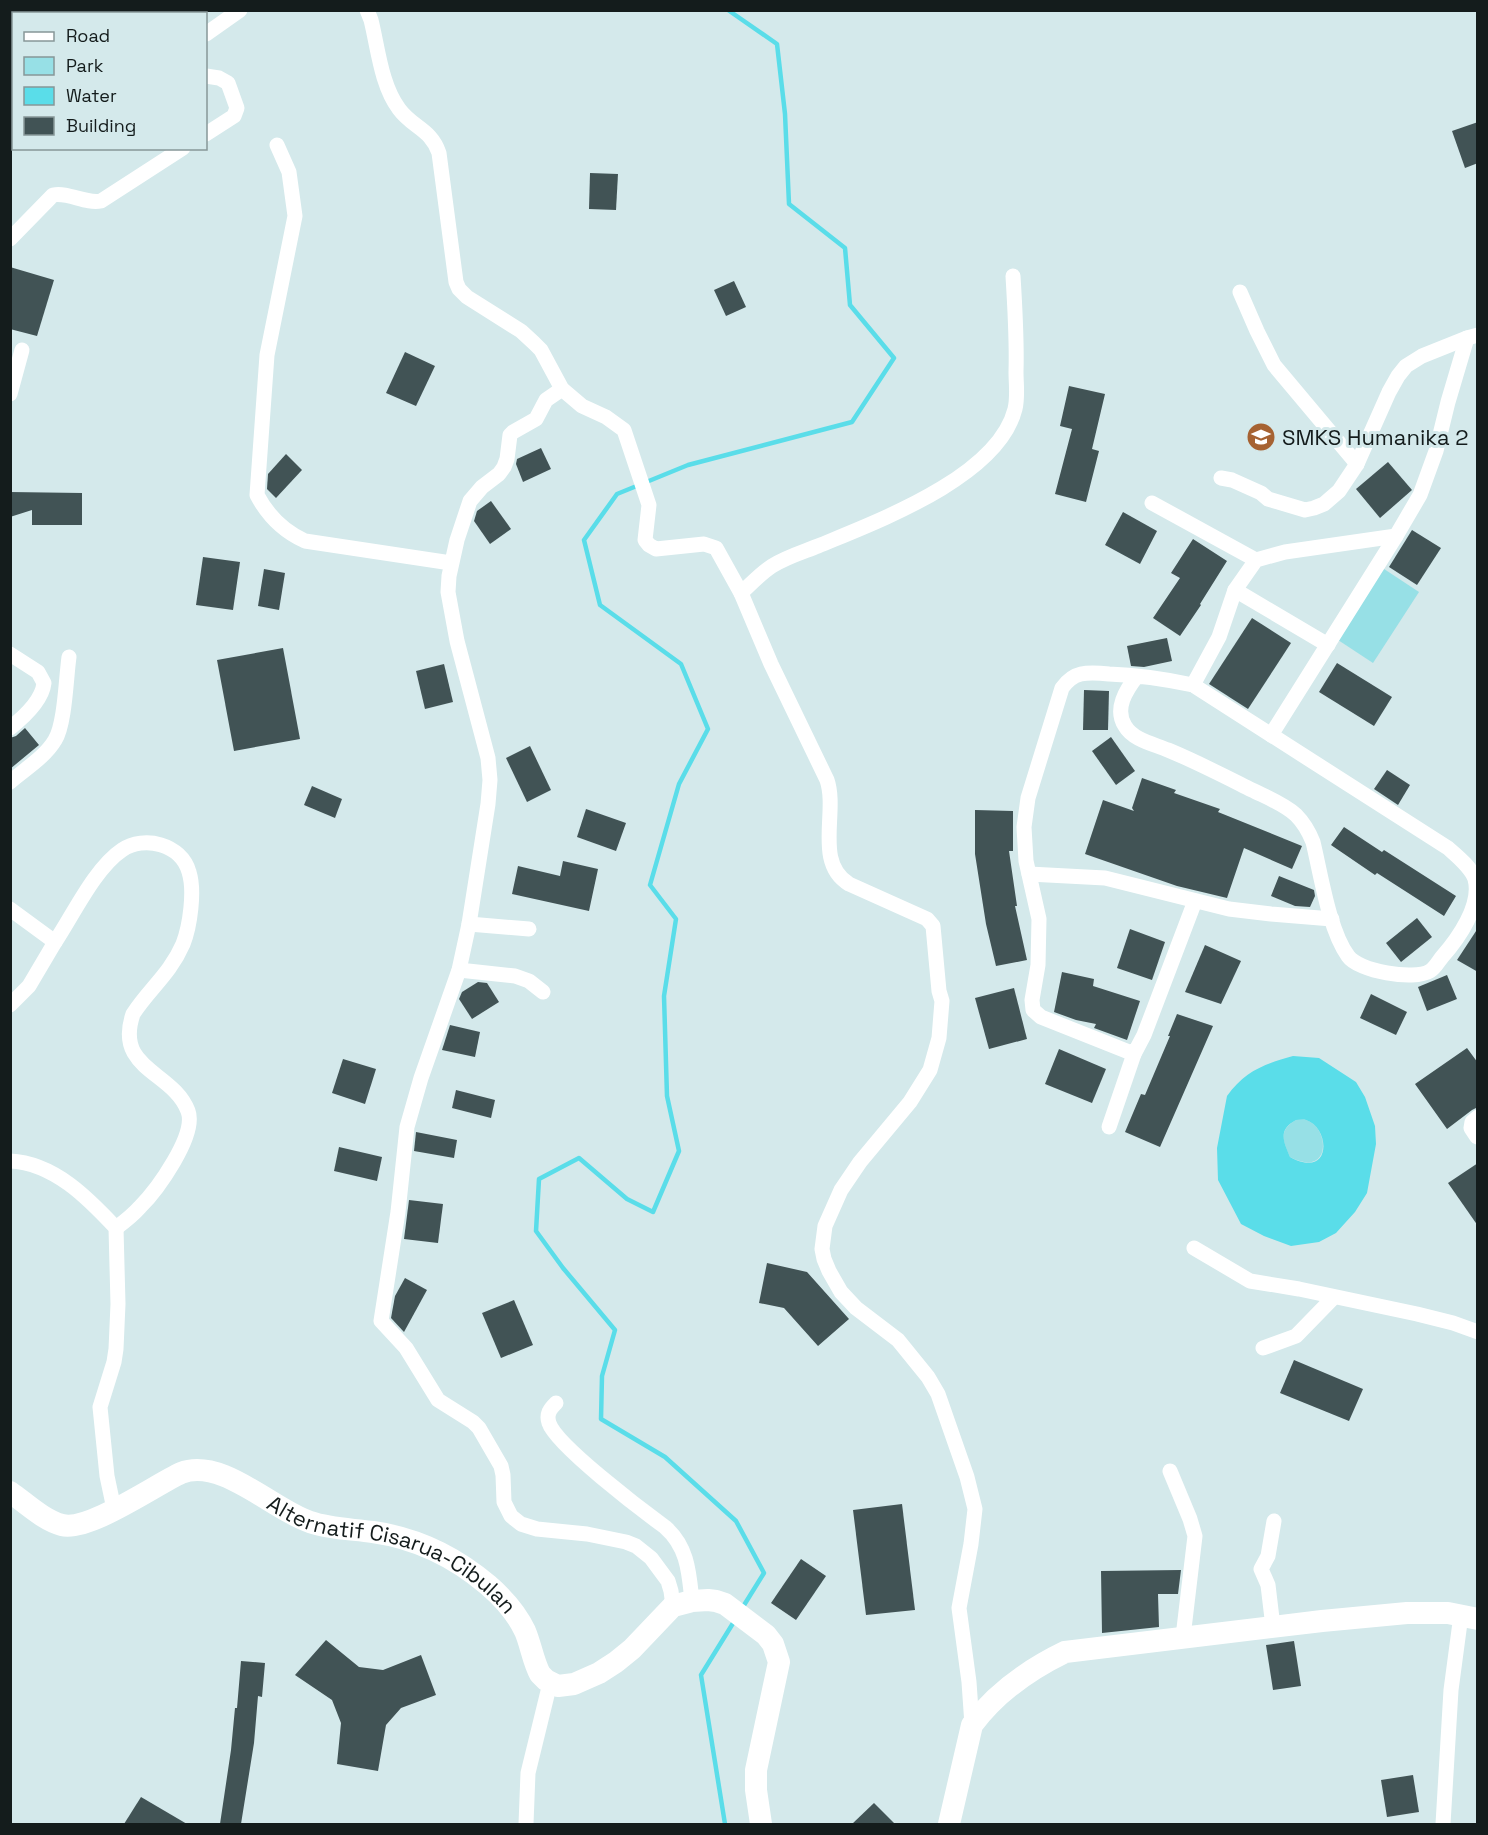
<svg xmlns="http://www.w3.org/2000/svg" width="1488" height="1835" viewBox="0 0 1488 1835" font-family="'Space Grotesk',sans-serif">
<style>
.green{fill:#97e0e6}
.water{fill:#5adde9;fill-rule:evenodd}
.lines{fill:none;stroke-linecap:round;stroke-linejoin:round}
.stream{stroke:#5adde9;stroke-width:4.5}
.building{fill:#415355}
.street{stroke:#fff;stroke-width:15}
.secondary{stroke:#fff;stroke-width:22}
.labels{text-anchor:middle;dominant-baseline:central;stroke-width:6;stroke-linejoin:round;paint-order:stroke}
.poi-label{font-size:22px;fill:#141c1c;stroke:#d4e9eb;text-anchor:start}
.street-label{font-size:22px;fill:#141c1c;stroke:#d4e9eb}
</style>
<rect width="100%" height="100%" fill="#d4e9eb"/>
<!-- green -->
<g class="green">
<path d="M1381,567L1419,592L1373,663L1335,638Z"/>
<path d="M1296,1120C1299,1120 1302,1119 1306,1120C1330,1127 1332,1179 1290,1157C1283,1140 1278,1131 1296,1120Z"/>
</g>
<!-- water -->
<path class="water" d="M1293,1056L1319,1058L1356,1082L1365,1097L1375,1126L1376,1144L1367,1193L1355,1212L1336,1233L1319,1242L1291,1246L1264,1236L1241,1224L1218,1180L1217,1148L1227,1096C1245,1071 1264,1064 1293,1056ZM1296,1120C1299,1120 1303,1119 1306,1120C1331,1128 1332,1180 1290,1157C1283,1140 1278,1130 1296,1120Z"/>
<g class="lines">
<!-- stream -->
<g class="stream">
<path d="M728,10L777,44L785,114L789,204L845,248L850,305L894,358L852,422L688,465L617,494L584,540L600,605L681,664L708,729L679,784L650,885L676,919L664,996L667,1096L679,1151L653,1212L627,1199L579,1158L539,1179L536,1231L563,1268L615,1330L602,1376L601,1419L665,1457L736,1521L764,1573L741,1610"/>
<path d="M725,1824L701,1675L735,1620"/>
</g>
</g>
<!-- building -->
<g class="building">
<path d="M1478,122V163L1465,168L1452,131Z"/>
<path d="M590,173L618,174L616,210L589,209Z"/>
<path d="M10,267L54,280L37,336L10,329Z"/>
<path d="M734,281L746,307L726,316L714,290Z"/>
<path d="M405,352L435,366L416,406L386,393Z"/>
<path d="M1069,386L1105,394L1092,449L1099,451L1086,502L1055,494L1072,429L1060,426Z"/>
<path d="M541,448L551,469L523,482L516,464L517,459Z"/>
<path d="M286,454L302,470L276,498L267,489L268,474Z"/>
<path d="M1388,462L1412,490L1380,518L1356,489Z"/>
<path d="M10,492L82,493V525H32V510L10,517Z"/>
<path d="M491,501L511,529L490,544L474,521L477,511Z"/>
<path d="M1123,512L1157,531L1140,564L1105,545Z"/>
<path d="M1412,530L1441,548L1417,585L1389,567Z"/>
<path d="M1193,539L1227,561L1200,604L1201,605L1180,636L1153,618L1180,578L1171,573Z"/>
<path d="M203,557L240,562L233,610L196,605Z"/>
<path d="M264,569L285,573L279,610L258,606Z"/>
<path d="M1252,618L1291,643L1248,709L1209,684Z"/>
<path d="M1167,638L1172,661L1144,667L1131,666L1127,646Z"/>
<path d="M283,648L300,739L234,751L217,660Z"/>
<path d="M1337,663L1392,697L1374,726L1319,692Z"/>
<path d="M444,664L453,702L425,709L416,671Z"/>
<path d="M1084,690L1109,691L1108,730H1083Z"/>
<path d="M25,728L39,745L10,769V738L16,736Z"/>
<path d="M1111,737L1135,771L1116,785L1092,751Z"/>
<path d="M530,746L551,790L527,802L506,758Z"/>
<path d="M1387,770L1410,785L1398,805L1374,789Z"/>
<path d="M1142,778L1176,790L1174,793L1220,809L1218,812L1302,846L1292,869L1244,848L1227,898L1177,886L1085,854L1103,800L1134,811L1132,808Z"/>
<path d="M312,786L342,799L335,818L304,805Z"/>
<path d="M586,809L626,823L616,851L577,837Z"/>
<path d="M975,810L1013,811V851H1009L1017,906H1015L1027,960L996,966L986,924L975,854Z"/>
<path d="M1344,827L1382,852L1384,850L1456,896L1444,916L1377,873L1375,875L1331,845Z"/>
<path d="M563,861L598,869L589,911L512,894L518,866L560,876Z"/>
<path d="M1279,876L1314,890L1315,896L1310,907L1295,906L1271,896Z"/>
<path d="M1417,918L1432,937L1401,962L1386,943Z"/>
<path d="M1478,928V972L1457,960Z"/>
<path d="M1130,929L1165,942L1152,980L1117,968Z"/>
<path d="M1205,945L1241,961L1221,1004L1185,992Z"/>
<path d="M1062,972L1094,979L1093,986L1140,1001L1127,1040L1094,1028L1096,1024L1076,1020L1054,1012Z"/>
<path d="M1447,975L1457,999L1427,1011L1418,987Z"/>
<path d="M478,982L487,983L499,1002L472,1019L459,999L462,992Z"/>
<path d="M1014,988L1027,1039L989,1049L975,998Z"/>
<path d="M1371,994L1407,1012L1396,1035L1360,1018Z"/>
<path d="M1177,1014L1213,1026L1160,1147L1125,1132L1141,1094L1145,1095L1170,1036H1168Z"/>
<path d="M450,1025L480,1032L475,1057L442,1050Z"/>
<path d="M1467,1048L1478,1063V1107L1472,1110L1447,1129L1415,1084Z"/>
<path d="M1059,1049L1106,1069L1092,1103L1045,1084Z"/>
<path d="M343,1059L376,1069L365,1104L332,1093Z"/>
<path d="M456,1090L495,1100L491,1118L452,1108Z"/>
<path d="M416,1132L457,1140L454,1158L414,1151Z"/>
<path d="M339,1147L382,1157L377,1181L334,1171Z"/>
<path d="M1478,1163V1226L1448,1183Z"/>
<path d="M409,1200L443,1204L438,1243L404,1239Z"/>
<path d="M767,1263L807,1272L849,1319L818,1346L784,1308L759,1303Z"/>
<path d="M405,1278L427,1290L404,1332L391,1318L395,1296Z"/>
<path d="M514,1300L533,1345L501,1358L482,1313Z"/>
<path d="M1294,1360L1363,1389L1349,1421L1280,1393Z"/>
<path d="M902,1504L915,1610L866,1615L853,1510Z"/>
<path d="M801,1559L826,1576L796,1620L771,1603Z"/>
<path d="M1181,1570L1178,1594H1158L1159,1627L1102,1633L1101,1571Z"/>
<path d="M326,1640L359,1667L383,1670L421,1655L436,1695L401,1708L386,1725L378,1771L337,1764L341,1723L332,1700L295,1675Z"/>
<path d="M1294,1641L1301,1686L1273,1690L1266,1645Z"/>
<path d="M241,1661L265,1663L262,1697L258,1696L254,1743L241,1824H220L231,1750L235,1708H237Z"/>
<path d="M1413,1775L1419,1812L1387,1817L1381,1780Z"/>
<path d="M141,1797L187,1824H124Z"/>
<path d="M874,1803L895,1824H852Z"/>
</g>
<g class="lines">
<!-- street -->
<g class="street">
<path d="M367,10L371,20C378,48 381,85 399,109C413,128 431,129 439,153L456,282L459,289L467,297L521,331L534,343L541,350L562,389L582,406L606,417L624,430L649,505L645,540L649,545L656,549L704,544L716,548L741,593L771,664L827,780C838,812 814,863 849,884L927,919L933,926L939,991L942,1001L939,1038L930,1070L910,1102L860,1162L841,1190L825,1226L822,1249L824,1259L829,1271L841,1292L856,1308L898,1340L928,1377L938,1394L967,1477L975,1509L971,1544L959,1608L969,1682L972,1725"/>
<path d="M206,34L240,10"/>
<path d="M206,76L219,78L228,83L237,108L234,116L206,134"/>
<path d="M277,145L289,172L295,216L267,355L257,495C268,516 283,531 305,541L451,563"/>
<path d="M10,239L53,195C69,192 85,204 101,201L183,148"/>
<path d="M1240,292L1257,331L1274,365L1357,464"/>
<path d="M562,389L546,400L536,419L513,432L510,435L507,459L504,467L499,474L482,487L470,501L457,540L449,576L448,592L457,641L488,758L490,780L488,804L469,924L459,970L421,1078L407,1127L398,1212L381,1321L406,1348L438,1400L473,1422L479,1428L501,1466L503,1475L504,1502L511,1516L521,1524L537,1529L587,1534L626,1542L636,1546L651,1558L668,1581L671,1591L673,1606"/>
<path d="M10,394L22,350"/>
<path d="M1221,478L1232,480L1261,493L1268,499L1305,510L1314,508L1324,504L1339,491L1357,464L1389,392L1398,376L1406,366L1422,356L1467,338"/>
<path d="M1152,503L1256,560"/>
<path d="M1235,590L1328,645"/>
<path d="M741,593C751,584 761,573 772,566C786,557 803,552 818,546C878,521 998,477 1015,409C1018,397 1016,384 1016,372C1017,340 1015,308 1013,276"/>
<path d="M10,654L38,672L44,683C42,701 24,717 10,728"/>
<path d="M1137,676C1126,690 1114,709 1125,726C1133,740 1154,744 1168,750C1197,762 1224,776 1252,790C1266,797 1284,804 1296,815C1304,823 1309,832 1313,842C1321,875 1329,930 1348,956C1358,971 1414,981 1430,971C1435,968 1438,962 1442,957C1458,939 1482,905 1475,879C1471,867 1457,856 1448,848L1193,685C1165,679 1137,675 1109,674C1100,673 1090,672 1081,674C1072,676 1067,681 1062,688L1028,798L1024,827L1026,861L1039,919L1038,965L1032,1000L1033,1010L1041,1017L1134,1054L1144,1035L1195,901"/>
<path d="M1193,685L1219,637L1235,590L1256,560L1285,552L1396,536"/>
<path d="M1271,735L1396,536L1420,495L1436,451L1448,402L1467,338L1478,335"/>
<path d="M10,782C25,769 45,757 55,740C65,724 66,678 69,657"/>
<path d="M1029,874L1105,878L1229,909L1271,914L1332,919"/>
<path d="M10,909L55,942C73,915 95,868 122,850C144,835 181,844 189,872C195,891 190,926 183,944C170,974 149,989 133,1014C114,1070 173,1071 188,1111C197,1135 157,1190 140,1207C133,1215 124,1222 116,1228"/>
<path d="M469,924L529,929"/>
<path d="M459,970L515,976L529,981L543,992"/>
<path d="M10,1005L29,986L55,942"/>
<path d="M1109,1127L1134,1054"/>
<path d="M1477,1137L1471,1128L1472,1122L1478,1117"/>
<path d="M10,1161C54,1163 88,1198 116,1228L118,1304L116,1349L114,1362L100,1407L107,1476L114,1509"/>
<path d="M1194,1248L1250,1281L1299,1289L1417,1314L1453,1323L1478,1332"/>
<path d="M1263,1348L1296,1336L1334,1297"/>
<path d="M556,1403C550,1409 546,1414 549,1423C556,1445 643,1511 665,1527C688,1547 689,1573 692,1601"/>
<path d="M1170,1471L1190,1519L1195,1536L1183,1637"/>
<path d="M1273,1627L1268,1585L1261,1569L1268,1556L1274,1521"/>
<path d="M526,1824L528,1773L550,1683"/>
<path d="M1443,1824L1451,1690L1461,1615"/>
</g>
<!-- secondary -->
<g class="secondary">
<path id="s1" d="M10,1492C26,1503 43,1520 62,1525C88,1532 155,1485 181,1473C222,1457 273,1510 310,1522C330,1529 352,1529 373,1532C416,1538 455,1557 488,1585C502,1597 517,1614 525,1631C531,1645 533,1661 540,1674L546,1680L558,1686L574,1684L599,1673L616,1662L632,1649L673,1606L692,1601L708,1600L716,1601L725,1604L766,1635L773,1644L779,1662L756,1770V1790L761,1824"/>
<path d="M949,1824L972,1725C995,1694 1030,1669 1065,1652L1322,1621L1407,1613H1448L1478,1619"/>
</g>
</g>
<!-- icons -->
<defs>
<g id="school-disc" transform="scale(1.5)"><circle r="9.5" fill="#a66232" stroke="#d4e9eb"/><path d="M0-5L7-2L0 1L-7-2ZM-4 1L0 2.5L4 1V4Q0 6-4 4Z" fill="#fff"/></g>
</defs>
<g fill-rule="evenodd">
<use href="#school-disc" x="1261" y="437"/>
</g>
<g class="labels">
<!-- poi labels -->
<g class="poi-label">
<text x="1282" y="437">SMKS Humanika 2</text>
</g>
<!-- street labels -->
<g class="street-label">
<text stroke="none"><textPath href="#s1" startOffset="426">Alternatif Cisarua-Cibulan</textPath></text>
</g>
</g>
<!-- border -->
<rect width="1488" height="1835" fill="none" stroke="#141c1c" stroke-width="24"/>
<!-- legend -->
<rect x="12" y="12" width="195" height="138" fill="#d4e9eb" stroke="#879798" stroke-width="1.5"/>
<rect x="24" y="32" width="30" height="9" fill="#ffffff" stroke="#879798" stroke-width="1.5"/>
<text x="66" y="42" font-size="18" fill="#141c1c">Road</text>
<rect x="24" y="57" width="30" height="18" fill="#97e0e6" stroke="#879798" stroke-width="1.5"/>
<text x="66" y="72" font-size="18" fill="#141c1c">Park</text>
<rect x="24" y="87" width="30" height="18" fill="#5adde9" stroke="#879798" stroke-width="1.5"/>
<text x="66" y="102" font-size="18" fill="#141c1c">Water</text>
<rect x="24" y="117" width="30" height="18" fill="#415355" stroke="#879798" stroke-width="1.5"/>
<text x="66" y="132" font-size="18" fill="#141c1c">Building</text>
</svg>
